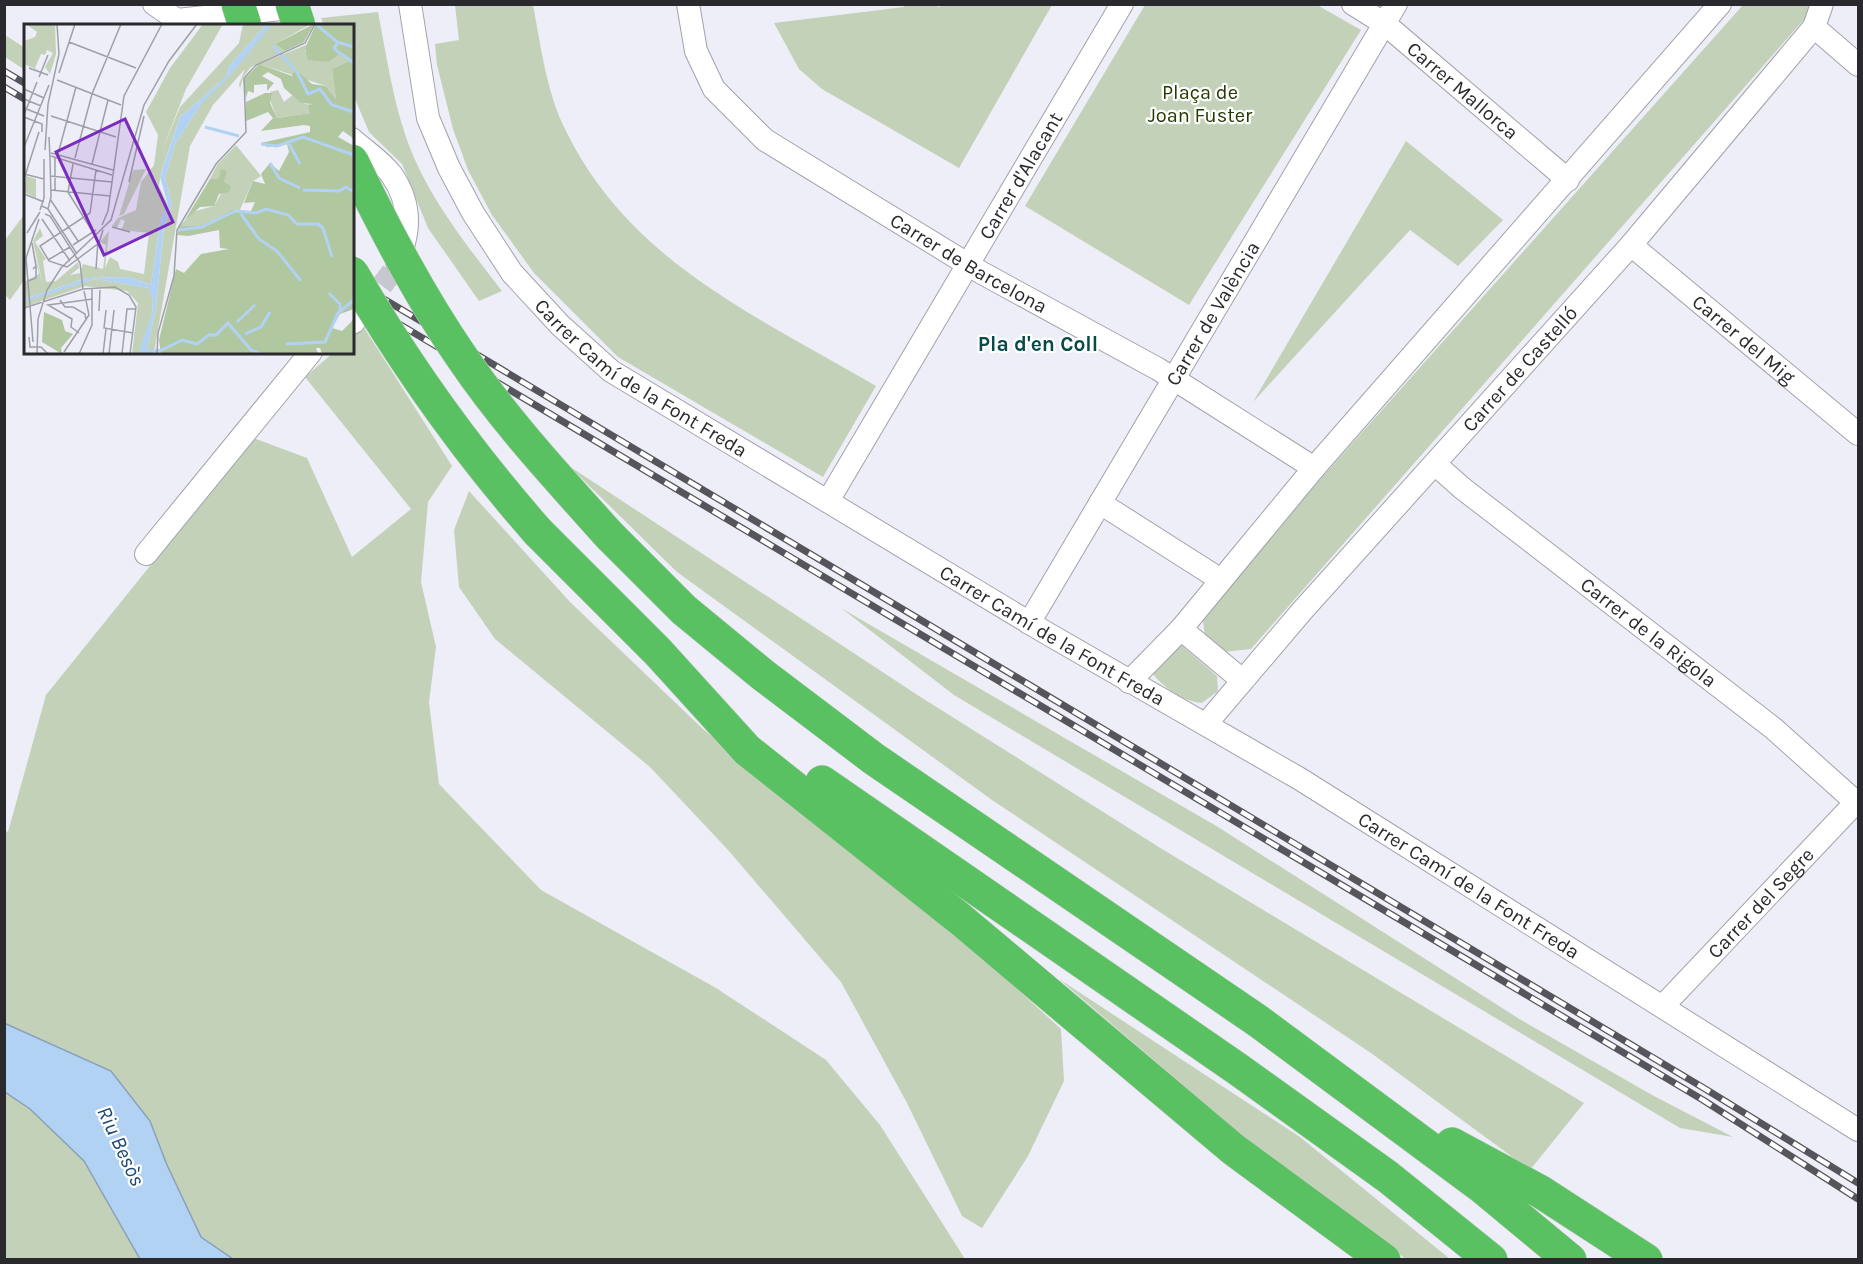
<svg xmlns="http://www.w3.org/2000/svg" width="1863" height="1264" viewBox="0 0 1863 1264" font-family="Karla,sans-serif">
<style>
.green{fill:#c4d1b9}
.water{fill:#b2d2f4;stroke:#89a0b9;stroke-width:1.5}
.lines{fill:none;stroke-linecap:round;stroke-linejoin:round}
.minor-tunnel{stroke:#c6c7cf;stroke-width:22;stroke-dasharray:22 11;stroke-linecap:butt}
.minor-casing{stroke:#a2a3ab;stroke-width:24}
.motorway-casing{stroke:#cccccd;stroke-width:34}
.minor{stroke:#fff;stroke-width:22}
.motorway{stroke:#5ac163;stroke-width:33}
.rail-casing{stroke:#55555b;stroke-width:7}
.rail{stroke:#fff;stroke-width:4.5;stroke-dasharray:14;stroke-linecap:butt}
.motorway-bridge-casing{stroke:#cccccd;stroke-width:34;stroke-linecap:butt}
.motorway-bridge{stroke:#5ac163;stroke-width:33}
.labels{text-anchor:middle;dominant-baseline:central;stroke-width:4.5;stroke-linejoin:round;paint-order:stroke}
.street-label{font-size:20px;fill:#2a2a2e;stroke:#fff}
.park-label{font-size:20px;fill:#213b00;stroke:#fff}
.neighbourhood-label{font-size:21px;font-weight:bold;fill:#084a4a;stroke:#fff}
.water-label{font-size:21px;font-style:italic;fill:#174671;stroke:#fff}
.inset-river{fill:none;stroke:#b2d2f4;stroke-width:3}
.inset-road{fill:none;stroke:#9fa0a7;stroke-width:1.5}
.view{fill:#7b2cbf;fill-opacity:0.15;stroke:#7b2cbf;stroke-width:3}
.inset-edge{fill:none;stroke:#2a2a2e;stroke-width:3}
</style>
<rect width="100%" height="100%" fill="#edeef7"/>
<!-- green -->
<g class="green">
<path d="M950,4L1052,5L959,168L822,89L799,69L774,23L904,7V5H937L938,7Z"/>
<path d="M455,5H533C540,41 545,81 559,116C621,258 750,312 876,386L823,477L618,357L534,273L492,215L468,170L453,129L437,65L435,44L459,40Z"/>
<path d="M1145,5H1317L1361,30L1189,305L1025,206Z"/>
<path d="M1743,5H1815L1814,8L1251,649L1223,652L1205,637L1202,612Z"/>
<path d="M378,12C386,53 392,95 405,134C424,192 465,243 502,291L479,301L428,228L402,164L369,132L353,94L352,26L324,25L321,18Z"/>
<path d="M5,35L25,48V70L5,57Z"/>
<path d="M1406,141L1503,220L1458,266L1410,230L1253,402Z"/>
<path d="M24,215L25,279L10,300L5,295V240Z"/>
<path d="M363,326L452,466L428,502L421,582L436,647L429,702L439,784L541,890L716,988L826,1060L880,1125L965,1259H233L201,1237L167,1165L150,1121L111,1071L5,1023L4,830L8,832L46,695L253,438L307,458L352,557L411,509L305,377L333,353L352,352L353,335Z"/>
<path d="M569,466L919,696L1162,849L1584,1103L1530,1170L1371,1053L992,800L677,572Z"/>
<path d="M469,491L570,602L704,730L971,947L1061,1029L1064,1081L1028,1156L982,1228L962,1216L907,1103L841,982L729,851L650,767L495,639L459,587L454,530Z"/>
<path d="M841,608L1218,827L1521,1020L1652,1095L1733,1137L1680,1128L954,695Z"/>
<path d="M1180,644L1217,676L1218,691L1202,703C1182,701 1162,687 1151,671Z"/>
<path d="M1059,979L1300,1137L1450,1259H1406L1292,1178Z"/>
<path d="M4,1092L30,1109L84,1161L140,1259H5Z"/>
</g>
<!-- water -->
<path class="water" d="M4,1023L111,1071L150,1121L167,1165L201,1237L233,1259H140L84,1161L30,1109L5,1092Z"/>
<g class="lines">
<!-- minor-tunnel -->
<path class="minor-tunnel" d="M362,312L392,272"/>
<!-- minor casing -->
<g class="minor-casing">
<g id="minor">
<path d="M154,4L177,20L281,9L297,4"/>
<path id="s1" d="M410,4L428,118L449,168L473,213L512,273L560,325L611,371L1043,631L1300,779L1858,1130"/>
<path id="s2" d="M688,4L696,51L714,89L765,140L982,273L1158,369L1314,468"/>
<path id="s3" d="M1353,4L1385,24L1568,180"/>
<path d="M1814,27L1858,65"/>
<path d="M352,139C364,150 381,161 391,174C411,202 411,232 397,262"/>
<path id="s4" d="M1631,245L1858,434"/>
<path d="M352,323L354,322"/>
<path id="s5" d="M1435,464L1462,488L1773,728L1858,804"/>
<path id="s6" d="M828,501L1122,4"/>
<path d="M1100,503L1221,580"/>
<path d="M146,554L311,352"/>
<path id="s7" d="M1029,623L1396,4"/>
<path d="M1181,629L1242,680"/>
<path d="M1129,682L1181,629L1314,468L1720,4"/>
<path id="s8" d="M1206,724L1302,611L1631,245L1814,27L1822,4"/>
<path id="s9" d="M1663,1006L1858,800"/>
</g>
</g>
<!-- motorway casing -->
<g class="motorway-casing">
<g id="motorway">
<path d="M538,532L658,652L747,750L960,919L1233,1149L1384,1260"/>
<path d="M609,535L684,610L763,675L874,759L1258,1021L1482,1187L1570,1260"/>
<path d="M822,782L1239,1070L1388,1177L1491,1260"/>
<path d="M1452,1144L1541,1192L1646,1260"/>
</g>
</g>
<!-- minor -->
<use href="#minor" class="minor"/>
<!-- motorway -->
<use href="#motorway" class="motorway"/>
<!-- rail casing -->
<g class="rail-casing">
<g id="rail">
<path d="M4,71L26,84"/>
<path d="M4,87L26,100"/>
<path d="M352,280L1707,1090L1858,1183"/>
<path d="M352,296L1703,1100L1858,1199"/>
</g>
</g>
<!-- rail -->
<use href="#rail" class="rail"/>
<!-- motorway-bridge casing -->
<g class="motorway-bridge-casing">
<g id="motorway-bridge">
<path d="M238,4L245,26"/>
<path d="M292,4L299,26"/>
<path d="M352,161C384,228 419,295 461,356C504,420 557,477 609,535"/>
<path d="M352,273C407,368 465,449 538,532"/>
</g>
</g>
<!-- motorway-bridge -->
<use href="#motorway-bridge" class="motorway-bridge"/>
</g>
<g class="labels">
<!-- street labels -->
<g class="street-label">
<text stroke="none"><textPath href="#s3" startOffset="140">Carrer Mallorca</textPath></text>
<text stroke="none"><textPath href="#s6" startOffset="378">Carrer d'Alacant</textPath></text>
<text stroke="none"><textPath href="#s2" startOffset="400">Carrer de Barcelona</textPath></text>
<text stroke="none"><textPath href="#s7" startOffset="360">Carrer de València</textPath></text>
<text stroke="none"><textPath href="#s4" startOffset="147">Carrer del Mig</textPath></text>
<text stroke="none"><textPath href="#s8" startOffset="474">Carrer de Castelló</textPath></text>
<text stroke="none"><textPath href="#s1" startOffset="460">Carrer Camí de la Font Freda</textPath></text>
<text stroke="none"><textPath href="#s5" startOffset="272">Carrer de la Rigola</textPath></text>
<text stroke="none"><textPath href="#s1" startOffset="946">Carrer Camí de la Font Freda</textPath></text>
<text stroke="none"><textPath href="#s1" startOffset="1432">Carrer Camí de la Font Freda</textPath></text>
<text stroke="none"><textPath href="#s9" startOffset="142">Carrer del Segre</textPath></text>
</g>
<!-- park labels -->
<g class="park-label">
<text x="1200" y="92">Plaça de<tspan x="1200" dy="23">Joan Fuster</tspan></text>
</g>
<!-- neighbourhood labels -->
<g class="neighbourhood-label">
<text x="1038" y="344">Pla d'en Coll</text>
</g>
<!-- water labels -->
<g class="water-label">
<text transform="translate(121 1146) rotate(65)">Riu Besòs</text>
</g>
</g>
<!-- overview -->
<g transform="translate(24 24)">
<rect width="330" height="330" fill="#edeef7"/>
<path d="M2,0H31L32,30L26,50L21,43L29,29L23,26L21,31L17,30L11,44L16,47L0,40V17L11,13L13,8ZM179,0H199L162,65L138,127L156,83L215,19L219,0H243L206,41L202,53L156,93L137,149L135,162L144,181L136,197L127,261L105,253L63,254L0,275V258L15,250L8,219L19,261L9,217L16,204L19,212L11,218L22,235L19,237L22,258L32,257L54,238L55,244L46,251L56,249L59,240L79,245L82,221L76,218L85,207L81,244L86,233L94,238L96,245L120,250L125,209L97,206L101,197L97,195L93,204L88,202L94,194L112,186L117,158L130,141L134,111L122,88L146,44ZM248,0H287L251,20L261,27L227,43L219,53L216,65L215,60L221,45L189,81L166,122L131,323L129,330H122L132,283L140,203L148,180L141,154L151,120L177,80ZM282,21L281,27L289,35L305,38L315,31L325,37L308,45L312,75L302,62L235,40ZM254,66L260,78L270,70L281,80L291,81L286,89L253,94L246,76V68ZM212,121L237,152L229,157L215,188L207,186L181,201L156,202L168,188L190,182L198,168L195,155H186L193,141ZM122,145L100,190L95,192L109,146ZM2,152L12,155V174L0,168ZM71,255L125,264L129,276L128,289L116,330H108L114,279L103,267L61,262L0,283V278L9,274Z" fill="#c4d1b9"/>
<path d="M290,0L280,18L261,27L251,20ZM292,0H330V115L319,107L314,113L330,122V285L316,290L308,304L318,307L330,295V330H298L296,324H292L294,330H137L135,316L152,245L160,249L177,230L205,225L196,224L195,206L164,212L153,211L156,202L181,201L207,186L227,187L231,178L220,179L229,157L241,160L237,150L246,139L255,147L265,128L263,120L243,123L237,119L286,108V102L280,101L237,107L249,94L244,88L222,97V78L241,69H248L246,79L253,94L286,89L284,81L289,80L277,79L260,64L257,55L244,48L238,52L250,59L243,67V60L230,61V69L224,67L222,74L219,56L235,40L268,52L271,45L288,60L302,62L312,75L308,45L325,37L315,31L305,38L284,36L281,24ZM197,145L203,147L200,158L207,162L205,168L195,170L190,182L176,183L161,196L186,155H195ZM20,288L38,296L41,307L49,310L37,324L38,330L18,318Z" fill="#b1c7a0"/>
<path d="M243,0H248L205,53L177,80L151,120L141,154L148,180L140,203L132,283L122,330L115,328L128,289L129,276L124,264L71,255L0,278V275L63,254L105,253L127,261L136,197L144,181L136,153L156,93L202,53L206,41Z" fill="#b2d2f4"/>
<path class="inset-river" d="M293,1L313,18L330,23M314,19L310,24L313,27L330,39M249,22L273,48L284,70L296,65L308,81L330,88M181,103L215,112M237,120L253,122L279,113L330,131M265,120L276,140M246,139L255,154L276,164M279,166L315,167L322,163L330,168M217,190L235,215L253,227L277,257M155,206L178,203L211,187L232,189L242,185L264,191L273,200H294L299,204L308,233M305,269L316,280V287M213,298L231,281M221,310L237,303L246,288M262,320L301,318L314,289L330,276M122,328L138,326L158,316L173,320L185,311H192L204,299L227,326L237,330"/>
<path class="inset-road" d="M45,18L112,44M5,44L24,51M35,49L51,0M15,53L24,31M33,56L97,81M0,65L20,74M0,75L17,82M0,84L20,92M0,91L13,58M27,92L92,113M0,93L18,100V108M25,113L26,134M0,123L25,61M21,126L24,80L35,30L33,0M27,129L89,146M34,130L52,63M27,132L88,151M31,134V167M51,134L68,70L97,0M49,140L44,168L70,210M68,140L84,76M72,146L66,189L16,222L25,237L43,243L75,219L79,206M0,150L20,155M26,152L88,158M0,155L15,108M105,158L120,92M27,166L86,172M0,170L20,178M26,175L54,217M18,182L24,185L27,173L26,134M24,185L53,230M16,186L20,174V135M21,190L26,192L56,239L59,265M18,195L46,237M78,201L84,187L100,72L138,0M88,203L106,208M3,209L16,188M8,219L12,242L9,245M49,221L72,206M24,236L46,223M72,245L74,217M4,257L12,254V242M36,276L41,283H49L61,290L62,296M0,284L59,265L91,263L105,271L112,283L106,330M82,286L80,304L109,309M75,287L76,266M55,309L47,303L48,295L24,281L69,275M5,313L6,323H17L24,330M9,318L2,234L15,195M40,328L65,291L60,267M13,330L14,295L23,266L37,244L87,196L120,81L145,37L173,0M55,330L68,301V264M79,330L82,305M85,330L90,286M98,330L103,285H112M133,330L134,309L150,252L153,206L192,140L222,108L220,54L232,41L281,19L291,0"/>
<path class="view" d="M101,95L149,198L80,231L32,128Z"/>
<rect width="330" height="330" class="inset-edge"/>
</g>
<!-- border -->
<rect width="1863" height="1264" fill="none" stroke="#2a2a2e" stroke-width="12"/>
</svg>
